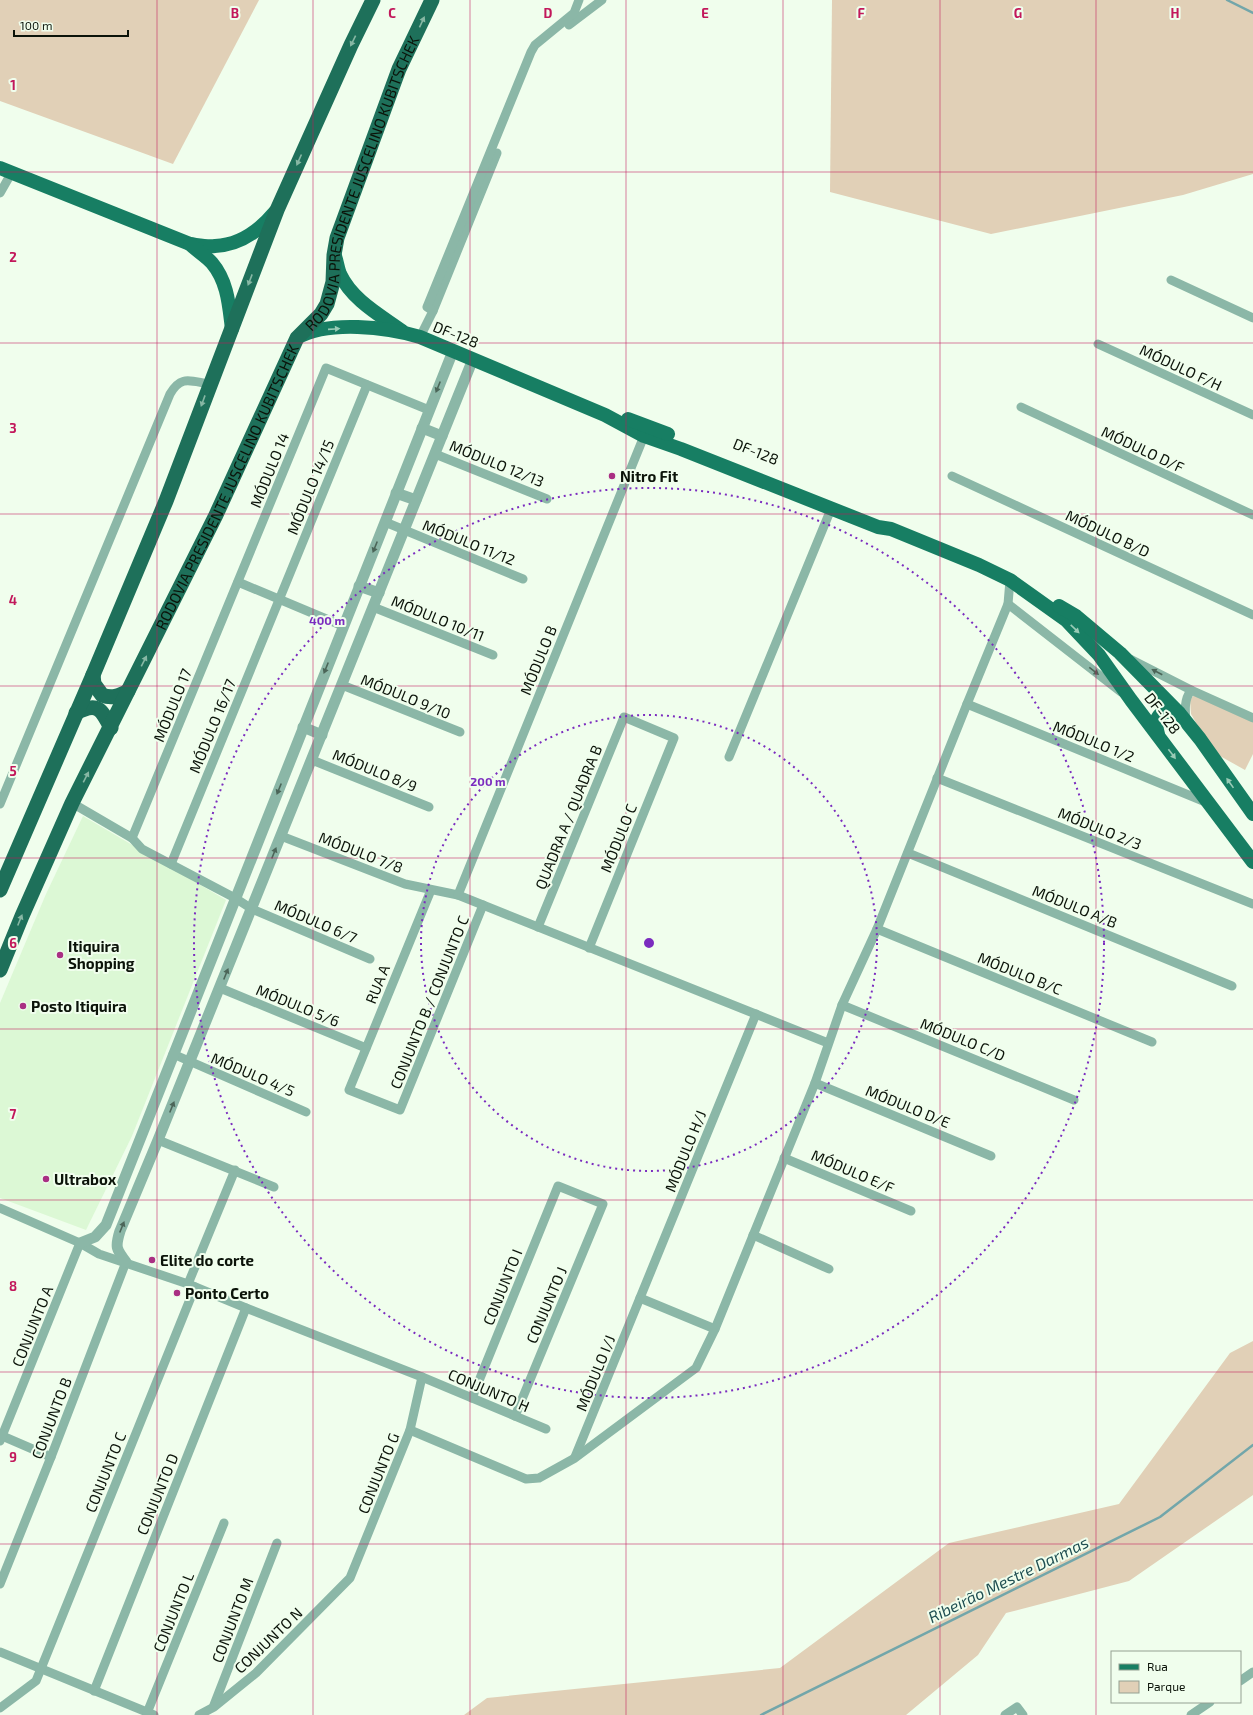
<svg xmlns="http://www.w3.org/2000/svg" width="1253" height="1715" viewBox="0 0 1253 1715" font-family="'Exo 2',sans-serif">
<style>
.built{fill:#dcf8d5}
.green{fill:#e1d0b7}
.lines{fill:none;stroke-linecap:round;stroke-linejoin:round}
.stream{stroke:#72a6aa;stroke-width:2.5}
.minor{stroke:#8bb7a7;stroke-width:9}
.tertiary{stroke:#8bb7a7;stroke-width:11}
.primary{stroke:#177e63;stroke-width:14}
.trunk{stroke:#1e705a;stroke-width:15}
.oneway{fill:#87b7a4}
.oneway2{fill:#99cbb6}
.oneway3{fill:#4b6558}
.grid{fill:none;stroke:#c2185b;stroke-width:1;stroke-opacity:0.55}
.ring{fill:none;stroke:#7b2cbf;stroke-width:2;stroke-dasharray:2 4}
.poi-dot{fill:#a92f83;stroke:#f0feed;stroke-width:1.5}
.labels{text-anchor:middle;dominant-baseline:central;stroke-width:4;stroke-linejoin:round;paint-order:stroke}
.street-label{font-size:15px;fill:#0b1309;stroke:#f0feed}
.poi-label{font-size:15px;font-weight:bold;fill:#0b1309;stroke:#f0feed;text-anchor:start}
.water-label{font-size:16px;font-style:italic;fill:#1f4e51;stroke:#f0feed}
.grid-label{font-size:13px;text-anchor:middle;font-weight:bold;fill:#c2185b;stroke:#f0feed;stroke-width:4;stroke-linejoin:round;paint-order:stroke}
.centre{fill:#7b2cbf;stroke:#f0feed;stroke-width:2}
.ring-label{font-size:12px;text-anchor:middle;font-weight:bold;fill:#7b2cbf;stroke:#f0feed;stroke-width:4;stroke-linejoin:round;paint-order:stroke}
</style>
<rect width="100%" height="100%" fill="#f0feed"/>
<!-- built -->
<path class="built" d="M83,816L226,900L132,1136L86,1230L0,1198V1003L46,894Z"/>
<!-- green -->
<g class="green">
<path d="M0,0H259L173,164L0,101Z"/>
<path d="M832,0H1253V174L1183,195L991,234L830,192Z"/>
<path d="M1194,695L1253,722V754L1245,770L1220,756L1202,733L1191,714L1190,700Z"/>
<path d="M1253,1341V1495L1129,1581L1006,1613L978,1655L906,1715H464L487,1698L780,1668L949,1543L1119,1504L1230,1353Z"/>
</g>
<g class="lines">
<!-- stream -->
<g class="stream">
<path d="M1227,0L1253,13"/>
<path d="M761,1715L1160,1517L1253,1445"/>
</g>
<!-- minor -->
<g class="minor">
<path d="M569,25L602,0"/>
<path d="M0,193L12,172"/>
<path d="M1171,280L1253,318"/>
<path d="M433,311L497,153"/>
<path d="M420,337L433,311L427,307L531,52L535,45L574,13L579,0"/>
<path d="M1098,344L1253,415"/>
<path d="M1021,407L1253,515"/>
<path d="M435,454L547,499"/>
<path d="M952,476L1253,615"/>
<path d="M385,522L523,579"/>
<path d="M238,582L343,626"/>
<path d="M1008,604L1121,692"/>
<path d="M373,607L493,655"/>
<path d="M1130,659L1191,690L1253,718"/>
<path d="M342,685L460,732"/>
<path d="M967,704L1208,803"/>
<path d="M1186,721C1185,710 1184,700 1191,690"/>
<path d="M729,757L831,509"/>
<path d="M312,760L429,807"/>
<path d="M937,778L1253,904"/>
<path d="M72,803L132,838L142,849L235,898L252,909L370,959"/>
<path d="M0,804L170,394C181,375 190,381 209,384"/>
<path d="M281,836L405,884L458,895L828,1043"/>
<path d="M132,838L326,368L429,410"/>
<path d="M908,853L1232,986"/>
<path d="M171,864L367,385"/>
<path d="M431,890L349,1090L400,1110L483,905"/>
<path d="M458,895L644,436"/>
<path d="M538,927L624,717L674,738L589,948"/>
<path d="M877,929L1152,1042"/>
<path d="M220,988L366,1048"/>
<path d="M842,1005L1074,1100"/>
<path d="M173,1054L306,1112"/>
<path d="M815,1083L991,1156"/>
<path d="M158,1140L274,1187"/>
<path d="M784,1158L911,1211"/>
<path d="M0,1208L80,1243L99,1254L188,1284L246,1308L422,1377L546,1429"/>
<path d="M753,1235L829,1269"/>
<path d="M188,1284L235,1170"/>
<path d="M640,1298L715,1329"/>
<path d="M472,1398L558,1186L603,1204L515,1416"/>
<path d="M410,1430L526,1479L539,1478L575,1458L696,1368L715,1329L815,1083L842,1005L877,929L967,704L1008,604L1010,580"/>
<path d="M0,1435L51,1457"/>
<path d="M0,1441L80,1243"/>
<path d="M575,1457L756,1014"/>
<path d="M0,1584L51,1457L126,1262"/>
<path d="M0,1652L154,1715"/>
<path d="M1240,1681L1253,1672"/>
<path d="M94,1691L246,1308"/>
<path d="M214,1705L277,1543"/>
<path d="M0,1708L36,1681L195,1287"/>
<path d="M147,1713L224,1523"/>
<path d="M199,1715L214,1707L256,1673L350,1578L410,1430L422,1377"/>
<path d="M1005,1715L1017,1707L1023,1715"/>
<path d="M1191,1715L1210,1702"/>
</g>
<!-- tertiary -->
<g class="tertiary">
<path d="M422,428L442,436"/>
<path d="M396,493L416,500"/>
<path d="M359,586L379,593"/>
<path d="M303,727L322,735"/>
<path d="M80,1243L95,1237L106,1225L453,351"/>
<path d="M126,1262C116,1249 115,1247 120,1231L158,1140L473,359"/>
</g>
<!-- primary -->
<g class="primary">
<path d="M0,168L190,244C198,245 207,247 215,246C240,245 260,230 275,212"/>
<path d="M190,244C197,251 206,256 212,263C228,282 229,306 232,329"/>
<path d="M335,256C337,262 338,269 340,274C352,300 380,315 402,331"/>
<path d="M297,338C328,320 387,327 420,337L605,415L644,436L681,449L878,527L891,529L979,565L1010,580L1066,620L1099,655L1131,700L1253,862"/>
<path d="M628,419L668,434"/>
<path d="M1059,606L1076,616L1120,653L1179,713L1200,739L1253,814"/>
<path d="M1158,734C1153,716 1160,709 1179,713"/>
</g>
<!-- trunk -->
<g class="trunk">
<path d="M93,675L94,684L102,695C112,699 119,696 128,691"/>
<path d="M76,713C97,702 101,708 111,728"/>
<path d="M0,890L93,675L166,501L277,210L351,45L373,0"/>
<path id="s1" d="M0,970L22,916L72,803L216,515L297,338L321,314L327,304L333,282L334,255L337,238L399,69L432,0"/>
</g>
</g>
<!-- one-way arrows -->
<defs><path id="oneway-solid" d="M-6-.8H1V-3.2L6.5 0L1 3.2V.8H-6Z"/></defs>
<g class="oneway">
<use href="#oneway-solid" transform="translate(422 22) rotate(-65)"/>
<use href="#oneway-solid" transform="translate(353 41) rotate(116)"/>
<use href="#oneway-solid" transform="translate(299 160) rotate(114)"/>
<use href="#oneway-solid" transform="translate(250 280) rotate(111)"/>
<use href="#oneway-solid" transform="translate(203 401) rotate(110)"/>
<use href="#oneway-solid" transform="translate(144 661) rotate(-63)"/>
<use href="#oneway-solid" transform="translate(86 777) rotate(-63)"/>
<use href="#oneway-solid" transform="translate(20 920) rotate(-68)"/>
</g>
<g class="oneway2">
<use href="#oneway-solid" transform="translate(334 329) rotate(-4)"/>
<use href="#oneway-solid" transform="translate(1075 629) rotate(44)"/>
<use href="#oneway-solid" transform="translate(1172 754) rotate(53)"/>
<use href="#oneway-solid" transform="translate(1230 783) rotate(-125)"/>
</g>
<g class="oneway3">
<use href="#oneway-solid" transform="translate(438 387) rotate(112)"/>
<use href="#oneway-solid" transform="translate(375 547) rotate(112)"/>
<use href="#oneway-solid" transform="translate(326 668) rotate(112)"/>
<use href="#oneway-solid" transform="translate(1094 671) rotate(38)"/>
<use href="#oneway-solid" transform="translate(1157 672) rotate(-152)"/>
<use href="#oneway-solid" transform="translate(279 789) rotate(112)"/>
<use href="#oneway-solid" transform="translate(274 853) rotate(-68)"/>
<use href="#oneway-solid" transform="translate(226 974) rotate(-68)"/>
<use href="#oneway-solid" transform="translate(172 1107) rotate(-68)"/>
<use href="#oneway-solid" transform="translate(122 1227) rotate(-68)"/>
</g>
<!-- grid -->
<path class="grid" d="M157,0V1715M313,0V1715M470,0V1715M626,0V1715M783,0V1715M940,0V1715M1096,0V1715M0,172H1253M0,343H1253M0,514H1253M0,686H1253M0,858H1253M0,1029H1253M0,1200H1253M0,1372H1253M0,1544H1253"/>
<!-- distance rings -->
<g class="ring">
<circle cx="649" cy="943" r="228"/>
<circle cx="649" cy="943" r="455"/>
</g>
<!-- markers -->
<g class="poi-dot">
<circle cx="612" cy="476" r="4"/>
<circle cx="60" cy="955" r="4"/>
<circle cx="23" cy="1006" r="4"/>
<circle cx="46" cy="1179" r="4"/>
<circle cx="152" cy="1260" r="4"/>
<circle cx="177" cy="1293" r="4"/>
</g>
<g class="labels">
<!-- street labels -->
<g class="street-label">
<text stroke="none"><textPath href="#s1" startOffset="870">RODOVIA PRESIDENTE JUSCELINO KUBITSCHEK</textPath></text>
<text transform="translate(456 334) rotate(22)">DF-128</text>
<text transform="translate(1181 367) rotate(25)">MÓDULO F/H</text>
<text transform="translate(1143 449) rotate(25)">MÓDULO D/F</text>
<text transform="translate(756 451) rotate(22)">DF-128</text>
<text transform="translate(497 463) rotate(22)">MÓDULO 12/13</text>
<text transform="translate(269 470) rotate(-68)">MÓDULO 14</text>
<text stroke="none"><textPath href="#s1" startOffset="534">RODOVIA PRESIDENTE JUSCELINO KUBITSCHEK</textPath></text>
<text transform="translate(310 487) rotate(-68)">MÓDULO 14/15</text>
<text transform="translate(1108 533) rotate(25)">MÓDULO B/D</text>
<text transform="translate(469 542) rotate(22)">MÓDULO 11/12</text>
<text transform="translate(438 618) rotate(22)">MÓDULO 10/11</text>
<text transform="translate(538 660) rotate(-68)">MÓDULO B</text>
<text transform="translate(406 696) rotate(22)">MÓDULO 9/10</text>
<text transform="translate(172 705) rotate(-68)">MÓDULO 17</text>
<text transform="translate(1163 713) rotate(52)">DF-128</text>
<text transform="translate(212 726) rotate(-68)">MÓDULO 16/17</text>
<text transform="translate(1094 741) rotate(22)">MÓDULO 1/2</text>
<text transform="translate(375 770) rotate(22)">MÓDULO 8/9</text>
<text transform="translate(568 817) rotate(-68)">QUADRA A / QUADRA B</text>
<text transform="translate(1100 828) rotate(22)">MÓDULO 2/3</text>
<text transform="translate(618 838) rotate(-68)">MÓDULO C</text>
<text transform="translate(361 852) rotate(21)">MÓDULO 7/8</text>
<text transform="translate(1075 906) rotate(22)">MÓDULO A/B</text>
<text transform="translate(316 921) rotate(23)">MÓDULO 6/7</text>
<text transform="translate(1020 973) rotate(22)">MÓDULO B/C</text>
<text transform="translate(377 984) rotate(-68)">RUA A</text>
<text transform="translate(429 1002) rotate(-68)">CONJUNTO B / CONJUNTO C</text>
<text transform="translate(298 1005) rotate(22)">MÓDULO 5/6</text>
<text transform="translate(963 1039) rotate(22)">MÓDULO C/D</text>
<text transform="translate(253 1074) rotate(23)">MÓDULO 4/5</text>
<text transform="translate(908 1106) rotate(22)">MÓDULO D/E</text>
<text transform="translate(685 1151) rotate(-68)">MÓDULO H/J</text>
<text transform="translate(853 1171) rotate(23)">MÓDULO E/F</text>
<text transform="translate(502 1287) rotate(-68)">CONJUNTO I</text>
<text transform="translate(546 1305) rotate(-67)">CONJUNTO J</text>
<text transform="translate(32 1326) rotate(-68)">CONJUNTO A</text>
<text transform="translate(595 1373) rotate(-68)">MÓDULO I/J</text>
<text transform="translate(489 1390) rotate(23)">CONJUNTO H</text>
<text transform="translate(51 1418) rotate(-69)">CONJUNTO B</text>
<text transform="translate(105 1472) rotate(-68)">CONJUNTO C</text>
<text transform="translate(378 1473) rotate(-68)">CONJUNTO G</text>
<text transform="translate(157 1494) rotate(-68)">CONJUNTO D</text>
<text transform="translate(173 1612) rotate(-68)">CONJUNTO L</text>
<text transform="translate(232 1620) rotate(-69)">CONJUNTO M</text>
<text transform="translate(268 1640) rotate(-44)">CONJUNTO N</text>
</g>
<!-- poi labels -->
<g class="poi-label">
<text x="620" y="476">Nitro Fit</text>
<text x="68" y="946">Itiquira<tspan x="68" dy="17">Shopping</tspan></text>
<text x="31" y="1006">Posto Itiquira</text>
<text x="54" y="1179">Ultrabox</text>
<text x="160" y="1260">Elite do corte</text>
<text x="185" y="1293">Ponto Certo</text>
</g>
<!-- water labels -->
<g class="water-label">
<text transform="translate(1008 1579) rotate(-26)">Ribeirão Mestre Darmas</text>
</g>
</g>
<g class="grid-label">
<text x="235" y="18">B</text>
<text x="392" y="18">C</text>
<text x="548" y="18">D</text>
<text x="705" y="18">E</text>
<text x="861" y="18">F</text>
<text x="1018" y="18">G</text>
<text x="1175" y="18">H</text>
<text x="13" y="90">1</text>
<text x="13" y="262">2</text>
<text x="13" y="433">3</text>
<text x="13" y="605">4</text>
<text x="13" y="776">5</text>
<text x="13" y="948">6</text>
<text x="13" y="1119">7</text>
<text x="13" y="1291">8</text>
<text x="13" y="1462">9</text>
</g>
<circle cx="649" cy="943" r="6" class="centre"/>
<g class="ring-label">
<text x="327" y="625">400 m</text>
<text x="488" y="786">200 m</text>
</g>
<!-- legend -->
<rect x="1111" y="1651" width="130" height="52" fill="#f0feed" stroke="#94a092"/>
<rect x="1119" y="1664" width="20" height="6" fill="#177e63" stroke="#94a092"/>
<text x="1147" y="1671" font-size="12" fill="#0b1309">Rua</text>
<rect x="1119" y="1681" width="20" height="12" fill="#e1d0b7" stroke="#94a092"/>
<text x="1147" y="1691" font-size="12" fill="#0b1309">Parque</text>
<!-- scale -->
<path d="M14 30v6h114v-6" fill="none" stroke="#0b1309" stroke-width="2"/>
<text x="20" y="30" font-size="12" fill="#0b1309" stroke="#f0feed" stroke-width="3" paint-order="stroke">100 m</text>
</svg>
